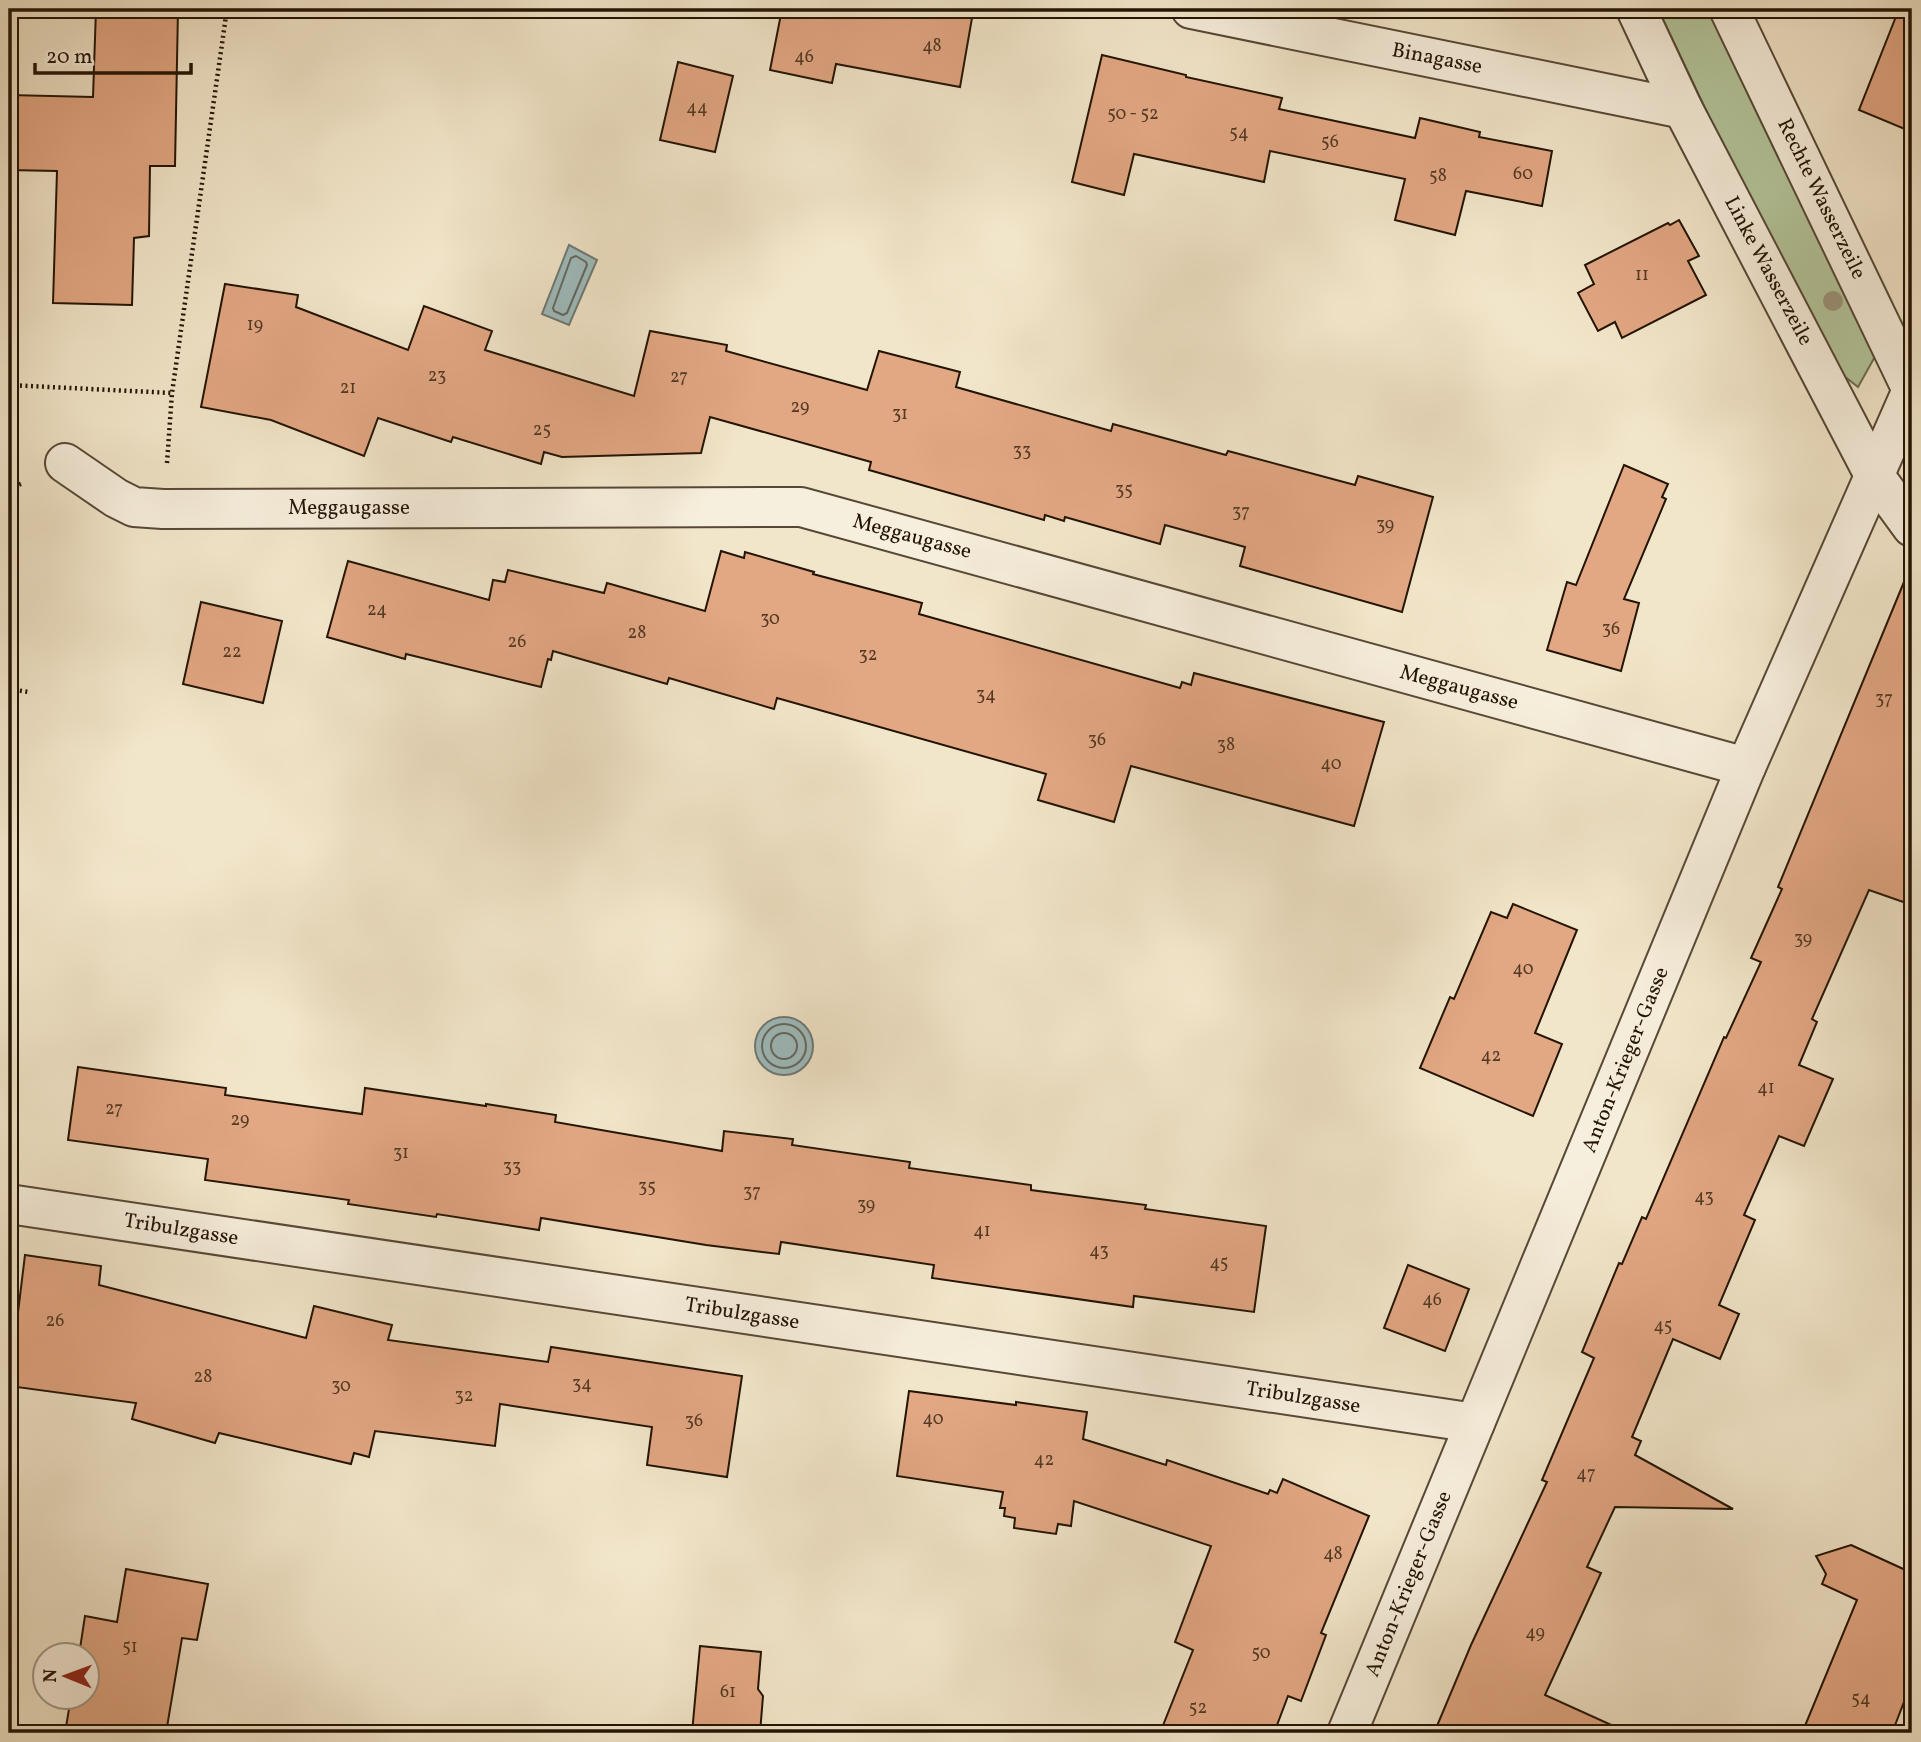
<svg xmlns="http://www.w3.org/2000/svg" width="1921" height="1742" viewBox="0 0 1921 1742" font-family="Vollkorn,serif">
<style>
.green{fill:#b4c69c;stroke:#6c6d50;stroke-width:2}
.water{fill:#9fbdc0;stroke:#6d7975;stroke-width:2}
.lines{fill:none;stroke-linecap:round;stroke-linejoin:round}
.shore{stroke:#616862;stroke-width:2}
.building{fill:#e2a783;stroke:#231405;stroke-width:2}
.minor-casing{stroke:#574836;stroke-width:42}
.path{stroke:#231405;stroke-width:4.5;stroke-dasharray:2 3.5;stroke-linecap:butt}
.minor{stroke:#f7efdd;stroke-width:38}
.tree{fill:#9c957b}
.labels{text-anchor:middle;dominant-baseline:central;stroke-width:7;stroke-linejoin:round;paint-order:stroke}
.number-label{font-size:18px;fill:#533924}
.street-label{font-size:21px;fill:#231405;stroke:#f7efdd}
</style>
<rect width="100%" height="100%" fill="#f2e6ca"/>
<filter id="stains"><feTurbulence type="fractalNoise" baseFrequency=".00286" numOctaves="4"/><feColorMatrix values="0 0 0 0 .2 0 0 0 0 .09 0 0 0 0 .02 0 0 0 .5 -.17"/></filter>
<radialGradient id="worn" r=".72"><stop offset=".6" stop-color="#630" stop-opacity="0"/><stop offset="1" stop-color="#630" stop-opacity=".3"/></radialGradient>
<!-- green -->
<path class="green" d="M1658,9H1708L1877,353L1858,387L1844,376L1723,146Z"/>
<!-- water -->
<g class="water">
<path d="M569,245L597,260L569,325L542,314Z"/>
<circle cx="784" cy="1046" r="29"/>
</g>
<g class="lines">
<!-- shore -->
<g class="shore">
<path d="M576,256L586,262L587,265L567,313L563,315L554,311L553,308L571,258Z"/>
<circle cx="784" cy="1046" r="22"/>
<circle cx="784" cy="1046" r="13"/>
</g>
</g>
<!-- building -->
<g class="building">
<path d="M96,9H178L175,166H150L149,236L134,238L132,305L53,303L57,171L9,170V95L93,97Z"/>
<path d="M782,9H924L972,18L960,87L836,64L832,83L770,70Z"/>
<path d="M1899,9H1912V132L1859,110Z"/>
<path d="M1102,55L1186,75V77L1282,98L1279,109L1415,138L1420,118L1480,132L1479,137L1552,151L1542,206L1466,191L1455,235L1395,220L1405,179L1270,151L1264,182L1134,154L1124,195L1072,182Z"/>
<path d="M678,62L733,76L715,152L660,140Z"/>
<path d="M1679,220L1699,256L1688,261L1706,295L1622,338L1615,322L1598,331L1578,293L1594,284L1585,265L1668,223L1670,225Z"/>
<path d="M225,284L298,295L296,307L408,350L424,306L492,331L485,350L634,396L650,331L727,345L726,351L867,390L879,351L960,372L956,387L1111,431L1113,424L1226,455L1228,451L1355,485L1358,476L1433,497L1402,612L1240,566L1245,547L1165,525L1160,544L1065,517L1064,521L1045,515L1044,520L869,470L871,462L710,417L701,453L562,457L544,452L541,464L453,437L451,442L378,418L364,456L271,420L201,407Z"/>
<path d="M1624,465L1668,484L1662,497L1666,499L1624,599L1639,603L1621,671L1547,650L1567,582L1576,585Z"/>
<path d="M721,551L744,558L745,552L814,572L813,574L922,603L919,614L1180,688L1182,682L1191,685L1194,673L1384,722L1354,826L1131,766L1114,822L1038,800L1046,774L777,698L774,709L669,678L667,684L553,651L551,660L548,659L541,687L406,654L405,659L327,637L348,561L489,600L493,580L505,582L508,570L604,593L607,583L705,611Z"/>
<path d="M1911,565L1912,767L1909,775L1912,784V905L1869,890L1812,1019L1817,1022L1799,1065L1833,1079L1804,1146L1779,1136L1744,1215L1755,1220L1719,1305L1739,1314L1720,1359L1673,1339L1632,1437L1641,1441L1635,1455L1733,1509L1615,1507L1587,1567L1601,1573L1545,1695L1629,1733H1434L1471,1645L1547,1482L1542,1480L1594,1358L1582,1352L1619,1263L1622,1264L1642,1217L1646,1219L1724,1037L1726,1038L1761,962L1751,958L1782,889L1778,887Z"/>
<path d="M201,602L282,621L263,703L183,684Z"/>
<path d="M1513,904L1577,930L1535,1033L1562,1044L1533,1116L1420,1068L1450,997L1454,999L1491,912L1507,918Z"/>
<path d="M78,1067L226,1088L225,1095L362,1114L365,1088L486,1106V1104L556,1115L555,1122L722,1151L724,1131L793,1139L792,1145L910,1162L909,1168L1031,1185V1190L1146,1205L1145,1209L1266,1226L1254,1312L1134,1296L1133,1307L932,1278L934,1265L781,1242L779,1254L706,1245L541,1218L539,1230L437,1214L436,1217L348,1204L349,1200L205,1180L208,1159L68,1140Z"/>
<path d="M25,1255L101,1266L99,1285L306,1338L314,1306L392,1325L388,1340L548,1362L551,1347L742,1376L727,1477L647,1465L652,1427L500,1404L495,1446L375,1431L369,1457L354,1453L351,1464L219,1433L215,1443L132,1419L136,1403L9,1386Z"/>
<path d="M1408,1265L1469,1289L1445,1351L1384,1328Z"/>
<path d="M909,1391L1016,1405V1402L1087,1412L1083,1439L1166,1465L1167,1460L1268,1494L1270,1490L1277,1493L1283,1479L1369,1516L1321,1633L1326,1635L1301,1701L1288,1696L1274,1733H1160L1193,1650L1175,1642L1211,1546L1074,1501L1071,1526L1058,1524L1056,1534L1014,1528L1015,1518L1004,1516L1005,1508H1000L1003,1492L897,1476Z"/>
<path d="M1851,1545L1912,1573V1681L1892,1733H1802L1857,1600L1822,1584L1826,1574L1816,1556Z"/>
<path d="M126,1569L208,1584L197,1640L182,1638L166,1733H65L71,1697H88V1655H79L85,1616L117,1622Z"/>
<path d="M700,1646L761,1652L758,1689L763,1696L760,1733H692Z"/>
</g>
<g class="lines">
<!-- minor casing -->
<g class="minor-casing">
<g id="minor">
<path d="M1191,9L1683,109"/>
<path d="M1636,9L1683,109L1874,475L1912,527"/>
<path d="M1729,9L1912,390"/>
<path d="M65,463L116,498L134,507L163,509L801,507L1746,767"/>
<path d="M9,1204L1475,1423"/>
<path d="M1347,1733L1746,767L1912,390"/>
</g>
</g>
<!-- path -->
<g class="path">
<path d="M9,276H16L9,381"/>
<path d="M9,385L172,393"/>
<path d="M167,463L172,393L227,9"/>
<path d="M9,489L23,483"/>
<path d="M9,689L29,692"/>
</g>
<!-- minor -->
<use href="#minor" class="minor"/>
</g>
<!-- trees -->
<circle class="tree" cx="1833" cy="301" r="10"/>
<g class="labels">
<!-- number labels -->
<g class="number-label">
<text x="932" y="46">48</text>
<text x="804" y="57">46</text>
<text x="697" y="108">44</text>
<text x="1133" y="114">50 - 52</text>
<text x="1239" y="133">54</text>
<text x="1330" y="142">56</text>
<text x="1523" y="174">60</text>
<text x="1438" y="176">58</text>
<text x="1642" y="275">11</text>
<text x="255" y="325">19</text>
<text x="437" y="376">23</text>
<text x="679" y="377">27</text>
<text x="348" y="388">21</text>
<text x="800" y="407">29</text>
<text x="900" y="414">31</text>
<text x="542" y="430">25</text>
<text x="1022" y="451">33</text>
<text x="1124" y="490">35</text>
<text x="1241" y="512">37</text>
<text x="1385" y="525">39</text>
<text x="377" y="610">24</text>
<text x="770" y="619">30</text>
<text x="1611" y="629">36</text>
<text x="637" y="633">28</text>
<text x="517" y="642">26</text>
<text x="232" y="652">22</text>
<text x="868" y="655">32</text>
<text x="986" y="695">34</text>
<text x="1884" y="699">37</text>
<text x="1097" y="740">36</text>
<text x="1226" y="745">38</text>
<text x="1331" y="764">40</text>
<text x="1803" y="939">39</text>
<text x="1523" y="969">40</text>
<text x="1491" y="1056">42</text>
<text x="1766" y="1088">41</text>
<text x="114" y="1109">27</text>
<text x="240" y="1120">29</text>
<text x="401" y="1153">31</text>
<text x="512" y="1167">33</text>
<text x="647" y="1187">35</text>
<text x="752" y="1192">37</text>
<text x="1704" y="1197">43</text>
<text x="866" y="1205">39</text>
<text x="982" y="1231">41</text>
<text x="1099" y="1251">43</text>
<text x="1219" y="1263">45</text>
<text x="1432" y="1300">46</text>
<text x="55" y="1321">26</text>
<text x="1663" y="1326">45</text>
<text x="203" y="1377">28</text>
<text x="582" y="1384">34</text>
<text x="341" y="1386">30</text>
<text x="464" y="1396">32</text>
<text x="933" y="1419">40</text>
<text x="694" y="1421">36</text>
<text x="1044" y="1460">42</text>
<text x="1586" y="1474">47</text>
<text x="1333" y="1554">48</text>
<text x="1535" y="1633">49</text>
<text x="130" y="1647">51</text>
<text x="1261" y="1653">50</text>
<text x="728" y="1692">61</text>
<text x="1861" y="1699">54</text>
<text x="1198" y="1708">52</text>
</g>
<!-- street labels -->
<g class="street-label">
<text transform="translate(1437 59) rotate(11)">Binagasse</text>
<text transform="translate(1821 199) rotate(64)">Rechte Wasserzeile</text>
<text transform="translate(1768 271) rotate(62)">Linke Wasserzeile</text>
<text x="349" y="508">Meggaugasse</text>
<text transform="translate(912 537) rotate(15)">Meggaugasse</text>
<text transform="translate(1459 688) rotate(15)">Meggaugasse</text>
<text transform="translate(1626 1060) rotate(-68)">Anton-Krieger-Gasse</text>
<text transform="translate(181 1230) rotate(9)">Tribulzgasse</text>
<text transform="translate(742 1314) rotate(9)">Tribulzgasse</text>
<text transform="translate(1303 1398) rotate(9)">Tribulzgasse</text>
<text transform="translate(1409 1584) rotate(-68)">Anton-Krieger-Gasse</text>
</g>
</g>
<!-- margin -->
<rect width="1921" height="1742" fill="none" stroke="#f2e6ca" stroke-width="35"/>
<rect x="10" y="10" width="1900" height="1721" fill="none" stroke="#231405" stroke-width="3.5"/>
<rect x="18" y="18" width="1886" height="1707" fill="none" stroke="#231405" stroke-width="2"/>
<!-- north arrow -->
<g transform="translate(66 1676) rotate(271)"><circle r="33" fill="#f7efdd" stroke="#a29787" stroke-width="2"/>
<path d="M0-5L12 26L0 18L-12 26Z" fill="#8f2418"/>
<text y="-10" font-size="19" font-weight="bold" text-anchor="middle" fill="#231405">N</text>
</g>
<!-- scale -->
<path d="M35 63v10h156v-10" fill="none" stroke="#231405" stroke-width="3.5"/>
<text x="46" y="63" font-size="21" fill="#231405" stroke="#f7efdd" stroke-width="5" paint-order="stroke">20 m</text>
<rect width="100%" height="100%" filter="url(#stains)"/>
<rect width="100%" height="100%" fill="url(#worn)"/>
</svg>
